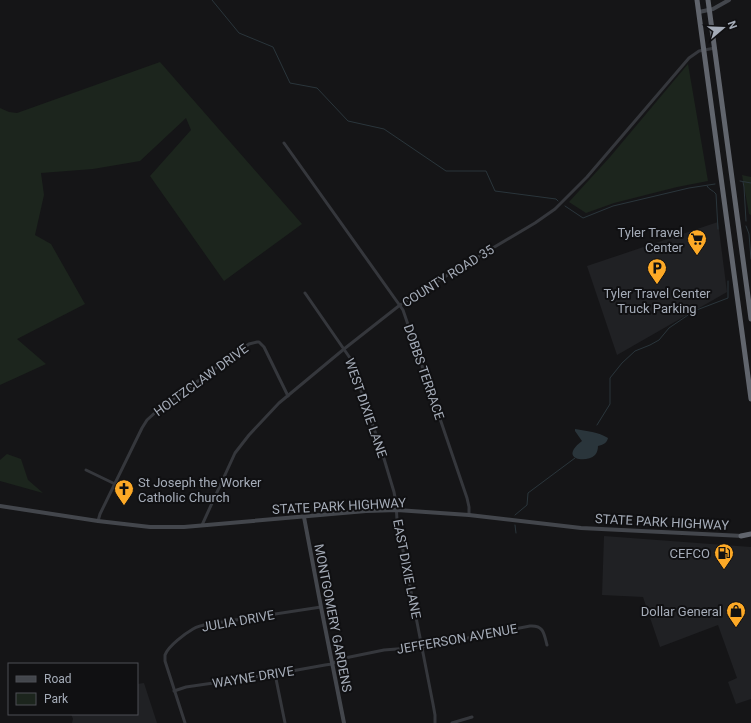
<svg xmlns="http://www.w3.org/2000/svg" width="751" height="723" viewBox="0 0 751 723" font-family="Roboto,sans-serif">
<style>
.built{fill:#202124}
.green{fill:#1c251d}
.water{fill:#2a353b}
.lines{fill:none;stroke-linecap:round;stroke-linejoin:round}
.stream{stroke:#2a353b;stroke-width:1}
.street{stroke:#35373c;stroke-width:3}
.secondary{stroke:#43464c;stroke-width:4}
.highway{stroke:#61656d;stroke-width:5}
.labels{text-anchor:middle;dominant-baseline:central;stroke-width:4;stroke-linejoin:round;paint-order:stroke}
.poi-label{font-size:13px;fill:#a5acb8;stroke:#101012;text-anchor:end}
.street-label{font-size:13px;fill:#a5acb8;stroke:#101012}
</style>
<rect width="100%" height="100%" fill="#151517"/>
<!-- built -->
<g class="built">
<path d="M718,222L727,292L617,355L587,266Z"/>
<path d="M604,536L751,547V699L736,704L728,682L737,678L718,625L660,647L643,597L602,595Z"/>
<path d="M144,683L157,723H72L73,719L71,714H137V684Z"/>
</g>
<!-- green -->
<g class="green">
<path d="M160,62L302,224L224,281L150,176L191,130L186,118L140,161L93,169L41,173L44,195L35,235L51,244L85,304L17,339L46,364L0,385V108L9,112L17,113Z"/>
<path d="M688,64L708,181L677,187L614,203L586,213L569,202L610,157Z"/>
<path d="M742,175L751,177V215L749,214Z"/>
<path d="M7,454L21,459L28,480L43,493L0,481V460Z"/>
</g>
<!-- water -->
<path class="water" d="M575,429C587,431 598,432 608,438C607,443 603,445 598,446C598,449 597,453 595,455C586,464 558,459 582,441L575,431Z"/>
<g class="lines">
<!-- stream -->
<g class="stream">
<path d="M212,0L239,33L273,47L290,83L317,88L348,121L384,129L446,171H486L495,191L556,199L558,201"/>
<path d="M740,181L751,183"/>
<path d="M743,182L744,187L746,221"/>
<path d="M707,186C709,190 713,190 716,194L718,229"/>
<path d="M565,206L583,218L613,206L689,188L715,184"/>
<path d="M746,226L749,234L751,259"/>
<path d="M597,425L610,404V378L622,363L635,351L650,345L659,340L669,328L694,311L728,298V281"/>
<path d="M515,515L527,505L528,493L575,458"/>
<path d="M515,525L516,533"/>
</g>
<!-- street -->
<g class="street">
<path d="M284,143L403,310L467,498L469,507V515"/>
<path d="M305,293L350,358L382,452L394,492L396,503L397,520L433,704L435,715V723"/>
<path d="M86,470L115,484"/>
<path d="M98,521L100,514L142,428L147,420L158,410L249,344L257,342H259L264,347L288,396"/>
<path d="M202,525L235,453L249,435L279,403L344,349L400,305L454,271L535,223L555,209L587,177L689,58L699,51L715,48"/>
<path d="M275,674L285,723"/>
<path d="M174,691L186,687L275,674L325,665L332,664L340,659L384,650L422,647L530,626C544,625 544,634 547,645"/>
<path d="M185,723L165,661C165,659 165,657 165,655C168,646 186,633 193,629C198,626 203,625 209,624L321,607"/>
<path d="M452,723L472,717"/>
</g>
<!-- secondary -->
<g class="secondary">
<path d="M699,12L713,9L729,0"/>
<path d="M0,506L98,521L150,527H184L366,511L397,510L469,515L581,528L743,536"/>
<path d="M304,517L321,607L344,723"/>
</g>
<!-- highway -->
<g class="highway">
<path d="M697,0L751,399"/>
<path d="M708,0L751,319"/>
<path d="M741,536L751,534"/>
</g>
</g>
<!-- icons -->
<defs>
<g id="supermarket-pin" transform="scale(1)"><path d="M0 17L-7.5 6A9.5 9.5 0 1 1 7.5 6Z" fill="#fda926" stroke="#101012"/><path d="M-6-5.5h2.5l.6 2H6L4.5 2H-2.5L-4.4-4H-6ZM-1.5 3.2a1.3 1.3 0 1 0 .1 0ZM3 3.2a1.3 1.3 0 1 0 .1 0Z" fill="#111"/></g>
<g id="parking-pin" transform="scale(1)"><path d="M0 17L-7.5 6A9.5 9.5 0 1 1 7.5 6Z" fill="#fda926" stroke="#101012"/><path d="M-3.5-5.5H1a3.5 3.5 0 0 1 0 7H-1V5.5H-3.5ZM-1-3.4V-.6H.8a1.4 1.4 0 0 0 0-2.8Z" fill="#111"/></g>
<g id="church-pin" transform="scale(1)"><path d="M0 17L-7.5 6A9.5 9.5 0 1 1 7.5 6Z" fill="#fda926" stroke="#101012"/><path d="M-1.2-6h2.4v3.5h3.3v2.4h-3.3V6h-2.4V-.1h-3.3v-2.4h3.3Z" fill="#111"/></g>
<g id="fuel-pin" transform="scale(1)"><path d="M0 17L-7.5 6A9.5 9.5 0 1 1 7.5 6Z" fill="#fda926" stroke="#101012"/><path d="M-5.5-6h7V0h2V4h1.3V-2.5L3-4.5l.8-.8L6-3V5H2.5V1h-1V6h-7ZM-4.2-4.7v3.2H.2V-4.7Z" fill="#111"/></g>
<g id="shop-pin" transform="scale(1)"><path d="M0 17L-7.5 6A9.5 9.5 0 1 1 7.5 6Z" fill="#fda926" stroke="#101012"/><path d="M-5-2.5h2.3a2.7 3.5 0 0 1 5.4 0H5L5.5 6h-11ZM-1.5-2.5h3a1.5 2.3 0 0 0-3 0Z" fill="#111"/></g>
</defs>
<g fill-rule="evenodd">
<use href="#supermarket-pin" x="697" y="239"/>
<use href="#parking-pin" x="657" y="268"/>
<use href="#church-pin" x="124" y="489"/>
<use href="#fuel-pin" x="724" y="553"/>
<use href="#shop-pin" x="736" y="611"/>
</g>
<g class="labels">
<!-- poi labels -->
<g class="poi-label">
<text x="683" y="232">Tyler Travel<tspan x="683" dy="15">Center</tspan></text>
<text x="657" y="293" text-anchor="middle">Tyler Travel Center<tspan x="657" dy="15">Truck Parking</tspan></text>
<text x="138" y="482" text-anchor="start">St Joseph the Worker<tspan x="138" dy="15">Catholic Church</tspan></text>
<text x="710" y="553">CEFCO</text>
<text x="722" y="611">Dollar General</text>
</g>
<!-- street labels -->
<g class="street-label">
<text transform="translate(448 276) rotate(-32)">COUNTY ROAD 35</text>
<text transform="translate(424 372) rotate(71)">DOBBS TERRACE</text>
<text transform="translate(201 380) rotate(-36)">HOLTZCLAW DRIVE</text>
<text transform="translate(366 408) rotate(71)">WEST DIXIE LANE</text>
<text transform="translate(339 506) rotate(-3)">STATE PARK HIGHWAY</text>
<text transform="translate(662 522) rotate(3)">STATE PARK HIGHWAY</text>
<text transform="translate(407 569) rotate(79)">EAST DIXIE LANE</text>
<text transform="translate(333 618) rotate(79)">MONTGOMERY GARDENS</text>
<text transform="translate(238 621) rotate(-10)">JULIA DRIVE</text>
<text transform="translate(457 639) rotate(-10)">JEFFERSON AVENUE</text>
<text transform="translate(253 677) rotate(-9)">WAYNE DRIVE</text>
</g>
</g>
<!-- legend -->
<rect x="8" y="663" width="130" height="52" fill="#101012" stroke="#4c4e54"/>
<rect x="16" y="676" width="20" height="6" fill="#43464c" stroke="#4c4e54"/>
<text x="44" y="683" font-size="12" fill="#a5acb8">Road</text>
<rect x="16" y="693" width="20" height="12" fill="#1c251d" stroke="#4c4e54"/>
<text x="44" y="703" font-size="12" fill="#a5acb8">Park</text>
<!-- north arrow -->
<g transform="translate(723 28) rotate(71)" stroke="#101012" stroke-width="3" paint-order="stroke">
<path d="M0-3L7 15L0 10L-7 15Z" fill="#a5acb8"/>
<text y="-6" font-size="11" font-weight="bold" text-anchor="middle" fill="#a5acb8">N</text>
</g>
</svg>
